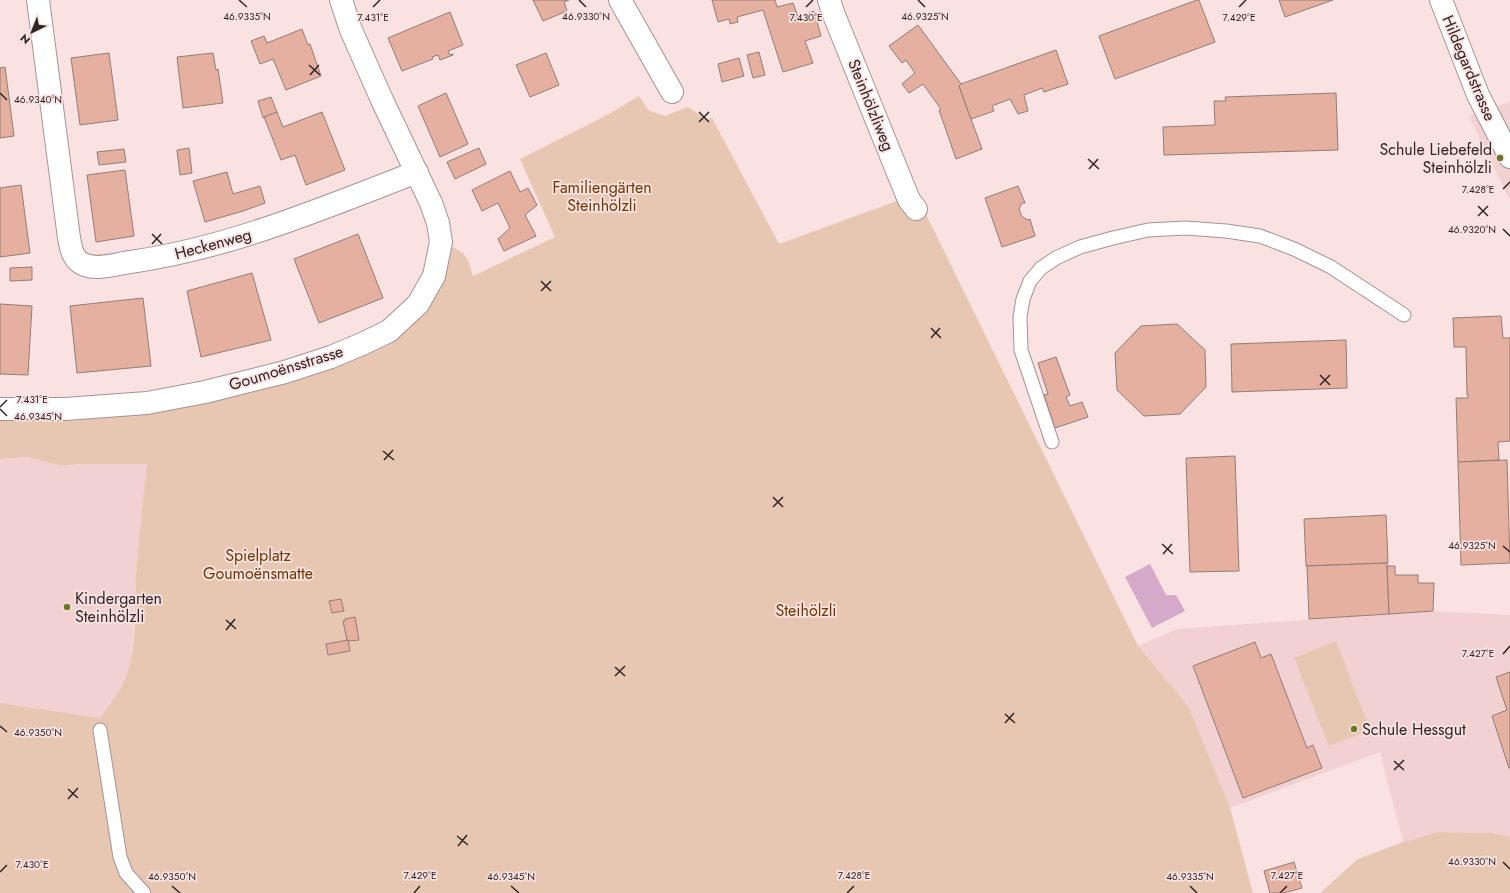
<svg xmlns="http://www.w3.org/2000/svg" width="1510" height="893" viewBox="0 0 1510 893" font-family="Jost,sans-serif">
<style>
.built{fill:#f1d1d2}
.green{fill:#e7c7b1}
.water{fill:#d5a9c9}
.building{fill:#e5b0a0;stroke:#917d77}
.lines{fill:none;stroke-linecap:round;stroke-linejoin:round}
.service-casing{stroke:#a79292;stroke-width:15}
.minor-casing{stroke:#a79292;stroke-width:24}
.service{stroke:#fff;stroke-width:13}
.minor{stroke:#fff;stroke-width:22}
.ticks{fill:none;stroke:#2e2526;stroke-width:1.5}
.poi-dot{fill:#6a7a28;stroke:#fae2e2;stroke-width:1.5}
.labels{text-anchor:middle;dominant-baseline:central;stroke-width:3.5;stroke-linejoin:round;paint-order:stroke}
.street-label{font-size:16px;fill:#2e2526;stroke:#fae2e2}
.poi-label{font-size:16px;fill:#2e2526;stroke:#fae2e2;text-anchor:start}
.park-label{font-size:16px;fill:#6d3800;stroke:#fae2e2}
.ticks-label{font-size:10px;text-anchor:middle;fill:#2e2526;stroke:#fae2e2;stroke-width:3.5;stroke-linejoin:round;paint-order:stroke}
</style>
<rect width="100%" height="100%" fill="#fae2e2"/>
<!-- built -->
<g class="built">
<path d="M1510,102V200L1469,116Z"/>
<path d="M28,457L62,466L77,464H147L136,574L133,641L130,662L127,676L119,694L106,708L100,718L0,703V459Z"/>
<path d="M1433,611L1510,615V837L1493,833L1439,832L1403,842L1380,752L1230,808L1189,707L1138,646L1177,629Z"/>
</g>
<!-- green -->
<g class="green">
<path d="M639,96L648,110L665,116L688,107L707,120L712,118L779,244L916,194L1138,646L1189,707L1230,808L1253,893H0V703L100,718C109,703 120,694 126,677C138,645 134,607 136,574C139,537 143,501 147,464H77L62,466L28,457L0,459V420H53L96,418L144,414L190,406L231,387L389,332L450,246C467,253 468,259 473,276L555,237L520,159L609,114Z"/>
<path d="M1336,641L1370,730L1329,746L1294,658Z"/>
<path d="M1439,832L1493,833L1510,837V893H1320L1358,859L1403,842Z"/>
</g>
<!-- water -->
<path class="water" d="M1150,564L1166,595H1176L1185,611L1152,628L1125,577Z"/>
<!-- building -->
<g class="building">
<path d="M533,0H569L564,2L567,11L543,21Z"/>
<path d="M712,0H775L777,7L793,3L798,17L814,11L821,36L805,41L813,63L783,72L763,10L737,17L738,22L730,24L729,19L718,22Z"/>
<path d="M1197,0H1199L1215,42L1115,79L1099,36Z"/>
<path d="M1279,0H1333L1285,17Z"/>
<path d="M450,12L463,45L448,51L450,55L453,54V55L440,60L438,55L432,57L433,59L402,71L388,38Z"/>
<path d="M918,25L961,84L959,86L982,149L956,159L939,110L941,109L923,84L909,93L902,84L915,73L906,60L902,63L889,46Z"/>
<path d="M302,29L308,45L310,44L321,76L286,90L273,59L260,64L251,41L264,36L267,43Z"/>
<path d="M1056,50L1068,84L1044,92L1042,88L1024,95L1028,111L1018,114L1010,99L992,106L994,111L971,119L959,86L961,84Z"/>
<path d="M759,52L765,75L753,78L747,55Z"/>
<path d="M109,53L118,120L80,125L71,58Z"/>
<path d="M213,53L216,70L218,69L223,103L183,108L177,57Z"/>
<path d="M546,53L559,85L530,97L516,65Z"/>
<path d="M739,58L744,76L722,82L718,64Z"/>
<path d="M5,67L14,136L0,138V68Z"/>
<path d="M446,93L468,144L440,157L418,106Z"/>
<path d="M1336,93L1338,150L1164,155L1163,127L1215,125L1214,101H1226L1225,97Z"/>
<path d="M271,97L277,112L263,118L258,101Z"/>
<path d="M277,112L283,127L322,112L345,170L306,185L295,155L281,160L264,117Z"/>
<path d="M189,148L192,173L180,175L177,150Z"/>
<path d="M479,148L486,164L455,179L447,162Z"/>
<path d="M124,149L126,162L99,165L97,152Z"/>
<path d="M125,170L134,236L96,242L87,175Z"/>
<path d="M510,171L520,192L528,188L537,205L525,215L536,236L504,251L498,239L510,228L498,203L482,211L472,190Z"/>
<path d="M227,172L233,194L260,186L265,203L243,211L205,222L193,181Z"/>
<path d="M21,185L30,253L0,257V188Z"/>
<path d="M1018,186L1025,203H1022L1019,209L1022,217L1028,220L1030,219L1035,236L1002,247L985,198Z"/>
<path d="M358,234L383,298L319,323L294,259Z"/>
<path d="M32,267V280L10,281V268Z"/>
<path d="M252,273L271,340L201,357L187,291Z"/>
<path d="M143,298L151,366L77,373L70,306Z"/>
<path d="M0,304L32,306L28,375L0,374Z"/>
<path d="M1501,316L1503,338H1510V441L1498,442L1499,460L1458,462L1456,398H1468V394L1467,395L1466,347H1454L1453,318Z"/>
<path d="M1177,324L1205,350L1206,387L1180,414L1144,416L1117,390L1115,353L1141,326Z"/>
<path d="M1346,340L1347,388L1232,392L1231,344Z"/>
<path d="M1056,357L1070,395L1066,397L1070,406L1082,402L1088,417L1055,428L1044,395L1048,394L1038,363Z"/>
<path d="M1235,456L1239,571L1190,572L1186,458Z"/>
<path d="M1507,460L1510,563L1461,565L1458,462Z"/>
<path d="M1386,515L1388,563L1306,566L1304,519Z"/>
<path d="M1387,563L1389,614L1309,619L1307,566Z"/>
<path d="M1387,566H1395V575H1418V583H1434L1433,611L1389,614Z"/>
<path d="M341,599L344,611L332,613L329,601Z"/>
<path d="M355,617L359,640L349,641L348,640H347L343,621H345V619Z"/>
<path d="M348,640L350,651L328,655L326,644Z"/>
<path d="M1255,642L1261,658L1271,654L1307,748L1313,745L1322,768L1243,798L1193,666Z"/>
<path d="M1510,672V768H1509L1492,716L1507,710L1496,677Z"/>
<path d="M1294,862L1302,888L1284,893H1270L1264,871Z"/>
</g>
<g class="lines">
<!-- service casing -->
<g class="service-casing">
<g id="service">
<path d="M1052,442L1021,350L1020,317L1023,299L1030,281L1041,268L1056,258L1080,247L1113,238L1148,230L1186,228L1226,231L1260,236L1294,249L1331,267L1404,315"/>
<path d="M100,730L120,857L126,873L144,893"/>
</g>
</g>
<!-- minor casing -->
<g class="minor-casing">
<g id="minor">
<path d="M38,0L69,238C71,249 73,261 85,265C99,270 116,264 130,262C230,248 323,208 417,172"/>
<path d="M620,0L672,92"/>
<path d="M829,0L834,15L909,200L916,209"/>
<path d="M1441,0L1478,95L1510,157"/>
<path d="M0,409H65L147,403L205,392L285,372L331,357L362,344L389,331L418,304L434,276L441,242L438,223L431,203L382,100L351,30L341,0"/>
</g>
</g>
<!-- service -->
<use href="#service" class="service"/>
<!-- minor -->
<use href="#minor" class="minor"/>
</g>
<!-- ticks -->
<path class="ticks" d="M239,0L247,7M579,0L586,7M918,0L925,7M373,7L380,0M806,7L813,0M1239,7L1246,0M309,65L320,75M310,75L319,65M0,93L7,100M699,112L709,122M699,122L709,112M1088,159L1099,169M1089,169L1098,159M1503,189L1510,182M1478,206L1488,216M1478,216L1488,206M1503,229L1510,236M152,234L162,244M152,244L161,234M541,281L551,291M541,291L551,281M931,328L941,338M931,338L940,328M1320,375L1330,385M1320,385L1330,375M0,407L7,400M0,409L7,416M383,451L394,460M384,460L393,450M773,497L783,507M773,507L783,497M1162,544L1173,554M1503,546L1510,552M1163,554L1172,544M226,620L236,629M226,630L235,619M1503,654L1510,646M615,667L625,676M615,676L625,666M1005,714L1015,723M1005,723L1014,713M0,726L7,732M1394,761L1404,770M1394,770L1404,760M68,789L78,798M68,799L78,788M457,836L468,845M458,846L467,835M1503,862L1510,869M0,872L7,865M172,886L180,893M511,886L519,893M1190,886L1197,893M414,893L420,886M847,893L854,886M1280,893L1287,886"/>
<!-- markers -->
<g class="poi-dot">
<circle cx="1500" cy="158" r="4"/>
<circle cx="67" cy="607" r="4"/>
<circle cx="1354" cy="729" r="4"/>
</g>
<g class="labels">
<!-- street labels -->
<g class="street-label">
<text transform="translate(1469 68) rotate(67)">Hildegardstrasse</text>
<text transform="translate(871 105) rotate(68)">Steinhölzliweg</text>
<text transform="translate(213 244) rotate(-15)">Heckenweg</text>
<text transform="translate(286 368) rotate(-17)">Goumoënsstrasse</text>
</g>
<!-- poi labels -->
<g class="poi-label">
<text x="1492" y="149" text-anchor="end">Schule Liebefeld<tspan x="1492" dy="18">Steinhölzli</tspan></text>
<text x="75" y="598">Kindergarten<tspan x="75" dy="18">Steinhölzli</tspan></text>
<text x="1362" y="729">Schule Hessgut</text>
</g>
<!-- park labels -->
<g class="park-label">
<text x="602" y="187">Familiengärten<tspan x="602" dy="18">Steinhölzli</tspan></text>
<text x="258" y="555">Spielplatz<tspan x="258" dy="18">Goumoënsmatte</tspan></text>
<text x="806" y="610">Steihölzli</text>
</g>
</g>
<g class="ticks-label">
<text x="247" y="20">46.9335°N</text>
<text x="586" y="20">46.9330°N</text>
<text x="925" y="20">46.9325°N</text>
<text x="373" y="21">7.431°E</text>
<text x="806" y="21">7.430°E</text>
<text x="1239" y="21">7.429°E</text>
<text x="38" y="103">46.9340°N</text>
<text x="1478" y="193">7.428°E</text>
<text x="1472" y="233">46.9320°N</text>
<text x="32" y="403">7.431°E</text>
<text x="38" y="420">46.9345°N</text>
<text x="1472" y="549">46.9325°N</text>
<text x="1478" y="657">7.427°E</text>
<text x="38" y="736">46.9350°N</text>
<text x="1472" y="865">46.9330°N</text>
<text x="32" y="868">7.430°E</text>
<text x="420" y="879">7.429°E</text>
<text x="854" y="879">7.428°E</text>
<text x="1287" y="879">7.427°E</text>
<text x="172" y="880">46.9350°N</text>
<text x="511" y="880">46.9345°N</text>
<text x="1190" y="880">46.9335°N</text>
</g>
<!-- north arrow -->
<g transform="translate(32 32) rotate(223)" stroke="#fae2e2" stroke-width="3" paint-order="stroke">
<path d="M0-3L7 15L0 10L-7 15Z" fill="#2e2526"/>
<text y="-6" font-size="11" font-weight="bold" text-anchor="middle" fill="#2e2526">N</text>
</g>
</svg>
